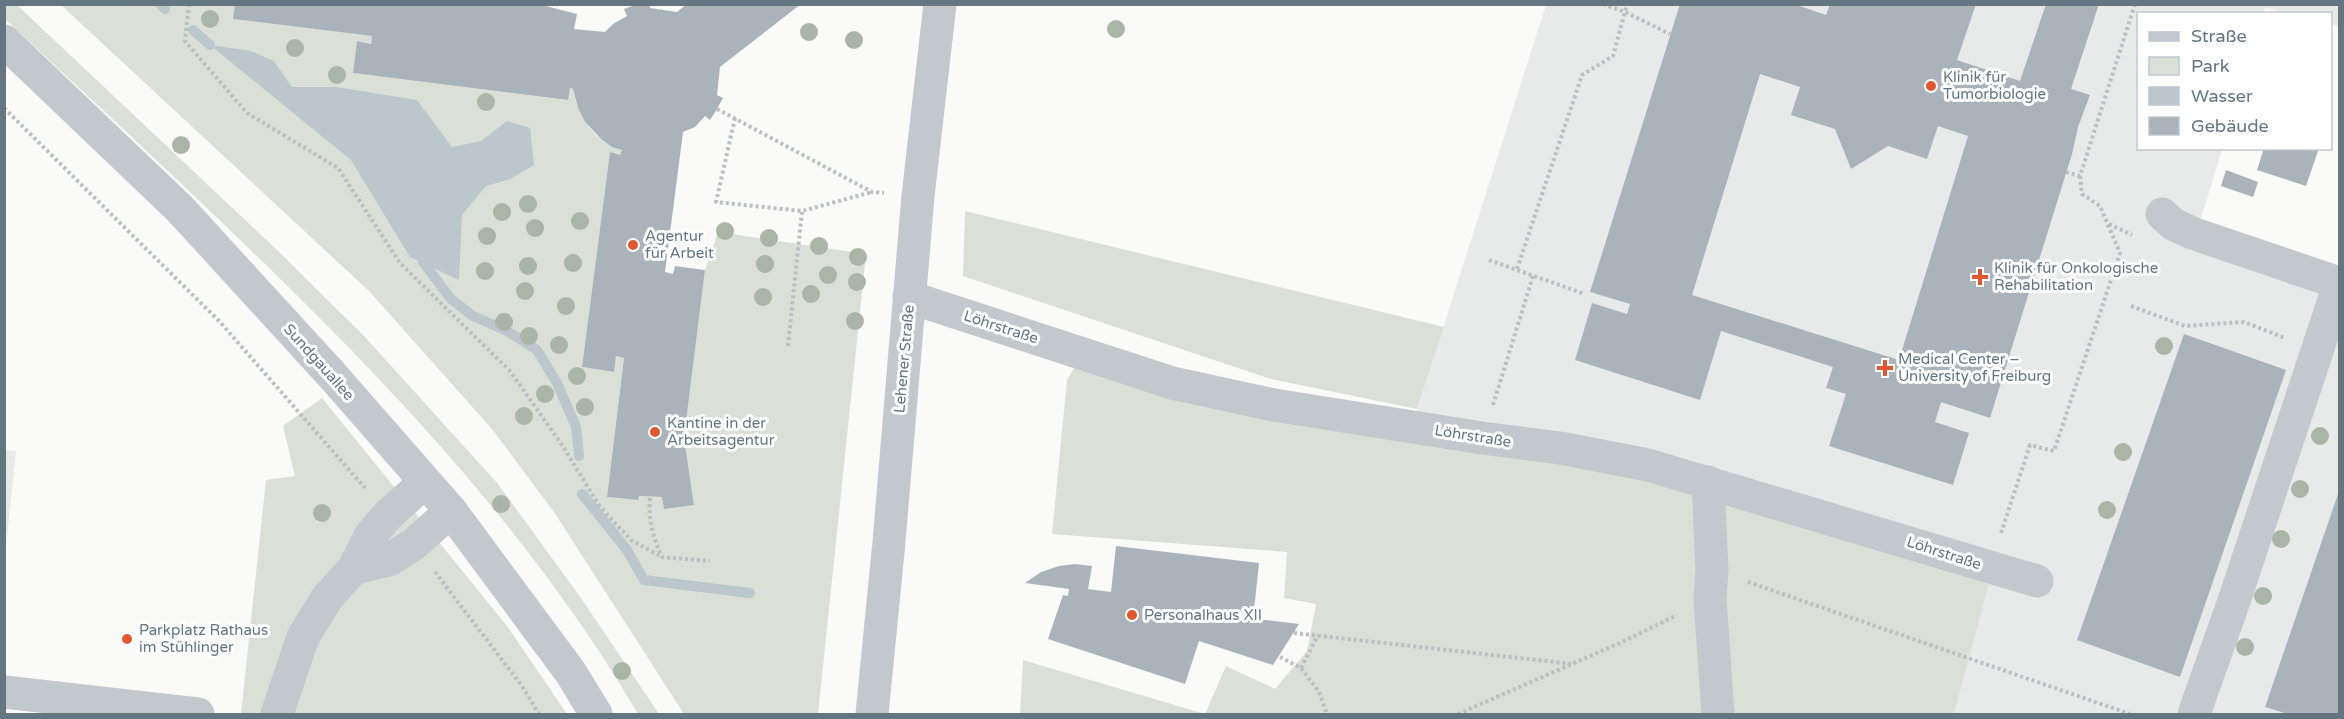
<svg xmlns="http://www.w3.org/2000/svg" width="2344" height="719" viewBox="0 0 2344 719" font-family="'Varela Round',sans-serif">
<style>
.built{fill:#e8e9e9}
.green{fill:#dadfd7}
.water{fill:#bbc7cb}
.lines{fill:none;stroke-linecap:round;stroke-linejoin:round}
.stream{stroke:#bbc7cb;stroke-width:10}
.building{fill:#aab3b9;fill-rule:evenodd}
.path{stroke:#bbbfc2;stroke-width:4;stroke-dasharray:3 3;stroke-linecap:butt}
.minor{stroke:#c3c8cc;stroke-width:33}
.tree{fill:#aab4a7}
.poi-dot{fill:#e4572e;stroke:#fff;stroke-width:2}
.labels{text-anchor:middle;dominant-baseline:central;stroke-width:6;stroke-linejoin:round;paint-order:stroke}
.poi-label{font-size:15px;fill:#657683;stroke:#fff;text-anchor:start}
.street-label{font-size:15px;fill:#657683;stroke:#fff}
</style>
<rect width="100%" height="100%" fill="#fafaf8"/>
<!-- built -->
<g class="built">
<path d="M1546,5H2339V26L2331,24L2330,14L2287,13L2265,8L2263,14H2138V148L2222,149L2201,219L2339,273V714H1954L1989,584L1408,438Z"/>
<path d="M5,450L16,451L5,556L4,450Z"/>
</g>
<!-- green -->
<g class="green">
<path d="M4,5H17L276,249L364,336L498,484L581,598L659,714H638C539,545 404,399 264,263C179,180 92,100 5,19Z"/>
<path d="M61,5H235L233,19L372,36L371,44L357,41L353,73L567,100L570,88L573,89C577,116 594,142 622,150L620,155L610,153L582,367L614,372L616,356L624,358L607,497L637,500L639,496L662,497L664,509L694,504L684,438L705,270L718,232L866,254L818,714H684L554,512L492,429L370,292Z"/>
<path d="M965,211L1444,327L1417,409L1271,379L963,276Z"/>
<path d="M1074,368L1203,407L1488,450L1668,482L1989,584L1954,714H1020L1023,660L1205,714L1226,666L1275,689L1307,651L1316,604L1284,598L1287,552L1052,534L1067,380Z"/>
<path d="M322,398L507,626L567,714H241L266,480L295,476L283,426Z"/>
</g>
<!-- water -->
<path class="water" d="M210,45L251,51L274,61L292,87H336L417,100L452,147L481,141L507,121L530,128L534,165L510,179L486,186L462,215L459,280L410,257L351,160Z"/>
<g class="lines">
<!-- stream -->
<g class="stream">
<path d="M160,4L165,9"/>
<path d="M193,30L210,45"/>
<path d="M423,262L451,299L473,316L507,331L537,350L557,383L576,427L579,456"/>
<path d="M582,494L627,550L644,580L750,593"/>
</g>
</g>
<!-- building -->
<g class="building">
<path d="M235,4H538L577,14L574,29L605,32L613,24L627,16L624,9L638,4H650V8L677,12L687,4H801L720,67L717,95L723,98L717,109L710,120L705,116L695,127L683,132L665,272L673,274L675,266L705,270L684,438L694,505L664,509L662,497L639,496L638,500L607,497L624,358L616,356L614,372L582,367L610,152L620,155L622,150L612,147L601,139L585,122L578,108L573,89L570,88L568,100L353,73L357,41L371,44L372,36L233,19Z"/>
<path d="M1680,4H1794L1826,15L1830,4H1976L1957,60L2020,81L2046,4H2099L2071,89L2090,95L2078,127L2072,154L1990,418L1941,402L1935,422L1969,433L1953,485L1829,446L1846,394L1826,388L1833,367L1721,331L1700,400L1575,360L1592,303L1627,314L1630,304L1590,292ZM1760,74L1800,87L1791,115L1835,129L1851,169L1888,146L1927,159L1938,126L1968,136L1899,360L1692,295Z"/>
<path d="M2264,148H2319L2306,186L2257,170Z"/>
<path d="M2226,170L2258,182L2253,197L2221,186Z"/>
<path d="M2184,334L2286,370L2180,677L2077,640Z"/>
<path d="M2339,491L2340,714H2288L2265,707Z"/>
<path d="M1116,546L1259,563L1254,610L1242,608L1241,617L1299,624L1273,665L1199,641L1185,684L1048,639L1063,595L1068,596L1069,589L1025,583L1041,572L1059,566L1075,564L1092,566L1088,589L1111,592Z"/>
</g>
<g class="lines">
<!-- path -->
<g class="path">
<path d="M189,4L185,41L247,113L338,168L400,263L510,371L562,445L600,507L631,540L662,557"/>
<path d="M1603,4L1625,12L1670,34"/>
<path d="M4,108L220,322L365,488"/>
<path d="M717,109L872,192L884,193"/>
<path d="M735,118L716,202L802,211L872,192"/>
<path d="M2066,172L2080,176L2135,4"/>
<path d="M2109,224L2132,235"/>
<path d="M1489,260L1585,294"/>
<path d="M1517,269L1582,75L1613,56L1627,4"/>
<path d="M2131,306L2185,326L2244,322L2285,338"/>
<path d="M788,346L802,211"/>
<path d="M1493,405L1533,276"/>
<path d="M650,498C648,520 653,537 662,557L710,561"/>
<path d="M2001,533L2030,445L2054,451L2120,253L2100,206L2082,194L2080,176"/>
<path d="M435,572L522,686L539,714"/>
<path d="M1748,582L2130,714"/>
<path d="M1294,633L1573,664"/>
<path d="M1280,657L1301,668L1319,692L1327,714"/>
<path d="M1301,668L1318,635"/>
<path d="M1458,714L1622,642L1677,615"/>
</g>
<!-- minor -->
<g class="minor">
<path d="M4,41L180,209L332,375L451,511L571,673L596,714"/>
<path d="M2162,214L2173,224L2192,233L2339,283"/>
<path d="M909,297L1172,383L1274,405L1482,438L1560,448L1648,465L2037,581"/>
<path d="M1708,482L1712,570L1710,599L1718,714"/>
<path d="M354,568L389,560L414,544L451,511"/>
<path d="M4,692L198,714"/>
<path d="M277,714L303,637L327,598L354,568L370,536L388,515L425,482"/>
<path d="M872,714L889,542L918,196L940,4"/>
<path d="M2194,714L2235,598L2340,282"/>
</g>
</g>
<!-- trees -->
<g class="tree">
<circle cx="210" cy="19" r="9"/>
<circle cx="1116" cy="29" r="9"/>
<circle cx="809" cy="32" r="9"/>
<circle cx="854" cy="40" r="9"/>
<circle cx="295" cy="48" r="9"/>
<circle cx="337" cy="75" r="9"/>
<circle cx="486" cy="102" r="9"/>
<circle cx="181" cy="145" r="9"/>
<circle cx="528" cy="204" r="9"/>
<circle cx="502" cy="212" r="9"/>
<circle cx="580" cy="221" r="9"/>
<circle cx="535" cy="228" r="9"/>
<circle cx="725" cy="231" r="9"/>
<circle cx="487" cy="236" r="9"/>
<circle cx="769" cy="238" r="9"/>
<circle cx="819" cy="246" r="9"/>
<circle cx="858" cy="257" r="9"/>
<circle cx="573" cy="263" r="9"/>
<circle cx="765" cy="264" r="9"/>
<circle cx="528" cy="266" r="9"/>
<circle cx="485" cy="271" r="9"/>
<circle cx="828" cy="275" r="9"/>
<circle cx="857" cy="282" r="9"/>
<circle cx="525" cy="291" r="9"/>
<circle cx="811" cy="294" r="9"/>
<circle cx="763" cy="297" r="9"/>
<circle cx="566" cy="306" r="9"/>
<circle cx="855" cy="321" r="9"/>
<circle cx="504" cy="322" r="9"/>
<circle cx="529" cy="336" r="9"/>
<circle cx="559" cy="345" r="9"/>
<circle cx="2164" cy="346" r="9"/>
<circle cx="577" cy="376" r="9"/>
<circle cx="545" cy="394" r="9"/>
<circle cx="585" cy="407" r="9"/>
<circle cx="524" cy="416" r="9"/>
<circle cx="2320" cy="436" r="9"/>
<circle cx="2123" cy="452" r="9"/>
<circle cx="2300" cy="489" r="9"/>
<circle cx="501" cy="504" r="9"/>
<circle cx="2107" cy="510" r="9"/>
<circle cx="322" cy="513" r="9"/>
<circle cx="2281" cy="539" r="9"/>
<circle cx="2263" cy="596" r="9"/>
<circle cx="2245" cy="647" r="9"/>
<circle cx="622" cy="671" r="9"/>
</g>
<!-- markers -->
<g class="poi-dot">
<circle cx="1931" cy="86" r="6"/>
<circle cx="633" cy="245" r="6"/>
<path d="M1977 268h6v6h6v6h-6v6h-6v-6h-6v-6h6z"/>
<path d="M1882 359h6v6h6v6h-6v6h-6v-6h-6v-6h6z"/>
<circle cx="655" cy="432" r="6"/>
<circle cx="1132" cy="615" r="6"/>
<circle cx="127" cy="639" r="6"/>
</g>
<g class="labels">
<!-- poi labels -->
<g class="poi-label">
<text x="1943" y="77">Klinik für<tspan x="1943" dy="17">Tumorbiologie</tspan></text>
<text x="645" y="236">Agentur<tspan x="645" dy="17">für Arbeit</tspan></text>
<text x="1994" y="268">Klinik für Onkologische<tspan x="1994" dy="17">Rehabilitation</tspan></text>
<text x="1898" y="359">Medical Center –<tspan x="1898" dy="17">University of Freiburg</tspan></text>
<text x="667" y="423">Kantine in der<tspan x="667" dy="17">Arbeitsagentur</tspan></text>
<text x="1144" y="615">Personalhaus XII</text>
<text x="139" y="630">Parkplatz Rathaus<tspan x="139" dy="17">im Stühlinger</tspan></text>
</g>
<!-- street labels -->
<g class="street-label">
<text transform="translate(1001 327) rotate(18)">Löhrstraße</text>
<text transform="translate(904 359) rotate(-85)">Lehener Straße</text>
<text transform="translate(319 362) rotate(48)">Sundgauallee</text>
<text transform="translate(1473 436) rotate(9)">Löhrstraße</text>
<text transform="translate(1944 553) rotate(18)">Löhrstraße</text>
</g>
</g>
<!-- border -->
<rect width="2344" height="719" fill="none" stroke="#657683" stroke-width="12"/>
<!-- legend -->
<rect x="2137" y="12" width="195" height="138" fill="#ffffff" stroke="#c1c8cd" stroke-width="1.5"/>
<rect x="2149" y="32" width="30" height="9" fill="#c3c8cc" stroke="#c1c8cd" stroke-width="1.5"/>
<text x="2191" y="42" font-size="18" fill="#657683">Straße</text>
<rect x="2149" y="57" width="30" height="18" fill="#dadfd7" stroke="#c1c8cd" stroke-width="1.5"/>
<text x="2191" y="72" font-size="18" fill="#657683">Park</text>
<rect x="2149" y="87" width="30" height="18" fill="#bbc7cb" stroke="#c1c8cd" stroke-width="1.5"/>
<text x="2191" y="102" font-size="18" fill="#657683">Wasser</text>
<rect x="2149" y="117" width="30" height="18" fill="#aab3b9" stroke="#c1c8cd" stroke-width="1.5"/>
<text x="2191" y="132" font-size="18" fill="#657683">Gebäude</text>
</svg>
